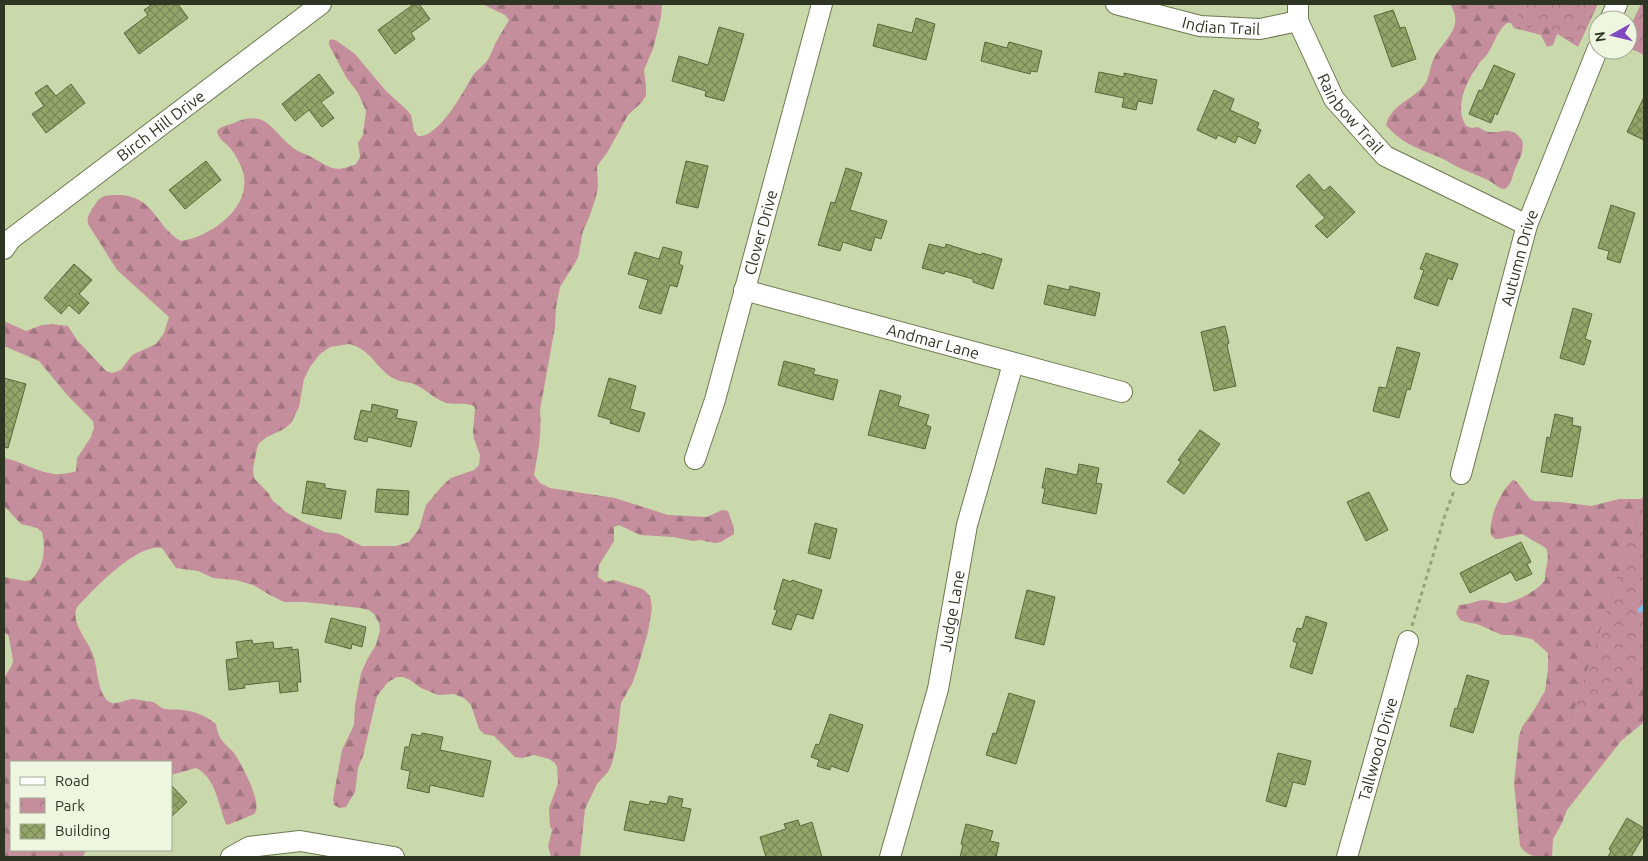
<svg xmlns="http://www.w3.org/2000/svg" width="1648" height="861" viewBox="0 0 1648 861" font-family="Ubuntu,sans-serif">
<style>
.forest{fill:url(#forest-firs);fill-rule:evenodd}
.park{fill:url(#park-crowns)}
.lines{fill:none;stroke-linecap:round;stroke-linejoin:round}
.stream{stroke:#86bfeb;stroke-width:5}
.building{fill:url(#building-cross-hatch);stroke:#5a673d}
.street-casing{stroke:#6d7a50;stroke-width:22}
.path{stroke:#97a37e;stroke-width:3;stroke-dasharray:4 4;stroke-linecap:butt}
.street{stroke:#fff;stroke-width:20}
.labels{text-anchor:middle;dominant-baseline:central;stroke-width:4;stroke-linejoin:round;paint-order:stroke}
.street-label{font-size:16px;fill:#2f3523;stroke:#eef6df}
</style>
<defs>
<pattern id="forest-firs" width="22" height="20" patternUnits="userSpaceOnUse" patternTransform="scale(1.25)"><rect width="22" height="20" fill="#c58e9c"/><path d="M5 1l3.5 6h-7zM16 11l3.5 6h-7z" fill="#a0757f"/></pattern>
<pattern id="park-crowns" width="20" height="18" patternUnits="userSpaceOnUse" patternTransform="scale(1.25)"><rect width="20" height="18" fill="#c58e9c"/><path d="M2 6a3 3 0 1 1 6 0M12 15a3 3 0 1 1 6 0" fill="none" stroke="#a0757f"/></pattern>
<pattern id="building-cross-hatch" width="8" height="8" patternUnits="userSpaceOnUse" patternTransform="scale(1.25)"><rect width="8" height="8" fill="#94a669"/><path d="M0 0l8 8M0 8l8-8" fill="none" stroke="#798856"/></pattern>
</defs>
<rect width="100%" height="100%" fill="#cad9ab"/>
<!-- forest -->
<g class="forest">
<path d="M482,4H662L661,17L653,49L644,70L646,86V96L641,103L628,115L607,153L597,166L598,185L596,197L589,218L583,231L578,258L560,287L556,307L555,327L540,410C542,433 538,453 534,475L540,483L550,488L615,498L668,515L707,517L722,510L728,511L734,528V534L721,542L715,543L700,540L693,541L673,537L640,535L619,525L614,527V541L599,565L598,577L605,582L614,580L643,589L650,596L652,608L648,632L637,670L632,684L621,703L616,747L612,763L608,772L597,784L585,809L580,857H551L548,846L552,830L550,826L549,808L558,784L557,767L555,763L549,759L534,755L522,758L515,757L494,736L484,734L479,729L471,705L464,698L454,694L438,695L421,688L410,680L403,677H397L388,682L377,696L363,756L358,768L355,792L346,807L340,808L334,805L333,799L342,750L354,725L355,705L361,673L368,658L376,645L380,630L379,623L374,614L369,610L360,608L305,602H284L270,595L253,585L236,580L213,578L198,571L176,568L162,548C136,543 93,590 77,607C71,621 84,636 90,648C99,664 95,684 106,699C113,709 125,698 134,699C140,700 147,701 153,702C158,704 161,709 166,709C171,710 177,709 182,710C195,711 206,716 216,724C217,729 218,735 221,739C224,744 230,748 234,753C241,763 264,805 254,814C253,815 232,823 228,825L226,824C218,804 216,778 196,768L171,775V762H11V850H86L83,857H4V678L12,665L13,661L9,638L8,635L4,632V577L25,581L31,580C44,567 46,550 42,532L37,528L21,524L4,506V458C21,461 36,472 54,474C60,475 67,473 74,472L76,471L77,458L91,437L94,427L93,421L68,396L39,361L4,346V321L26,331L42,325L52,324L68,326L77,340L106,371L112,373L121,370L132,355L156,344L164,333L169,317L117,270L88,224C86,217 92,209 96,203C101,195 108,195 117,195C155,195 155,227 181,241C214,236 257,203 241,166C238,160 235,154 231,149C226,143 218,139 217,131C221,126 228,125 234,123C266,109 270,129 292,147C298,152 306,154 313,158C331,168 335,173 356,164L360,157L358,143L363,135L366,111L358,93L346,77L329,45V41L332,39L337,41L355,54L386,91L407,110L411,115L414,131L418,136C438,139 464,91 473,75C477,70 483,66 487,61C492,54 494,44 499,37C502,31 506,26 509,20L505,15ZM349,344C373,350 376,370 395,379C400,382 408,382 414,384C426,389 435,400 447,403C457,405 465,402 474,406L475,409L473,432L474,439L480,455L479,465L474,470L451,478L443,485L426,505L419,529L409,542L396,546H362L339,534L325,532L303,522L286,512L272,500L269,494L254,478L253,469L257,448L259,443L267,437L284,429L291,423L299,407L304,379L310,367L320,354L330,347Z"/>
<path d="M1450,4H1559V29L1553,45L1547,47L1541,35L1514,28L1511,23H1507C1497,31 1495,42 1488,53C1486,57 1481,60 1478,65C1466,82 1454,107 1466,126L1472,128L1478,127C1498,141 1507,120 1522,140C1525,153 1518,160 1514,172C1511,180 1512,183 1505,189C1499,189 1494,183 1488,180C1481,177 1474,174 1467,171C1457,168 1449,161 1439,157C1419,149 1401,143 1386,125C1392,103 1414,100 1425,84C1430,76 1430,66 1434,58C1445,38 1465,27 1450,4Z"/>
<path d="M1513,480L1516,481L1530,499L1534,501L1561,502L1591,506L1619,499H1641L1644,496V722L1621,741L1567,810L1562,823L1553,839L1552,857C1538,857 1529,858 1520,846L1514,783L1519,736L1522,727L1534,710L1545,691L1548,669V653L1532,639L1512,635H1502L1477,624L1466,622L1460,620L1456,613L1459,605C1468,605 1475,601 1483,600C1490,600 1496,603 1503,603C1514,603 1539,590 1545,580C1544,569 1551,559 1546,548L1522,534L1499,539H1495L1491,535C1488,519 1501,490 1513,480Z"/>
</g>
<!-- park -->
<g class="park">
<path d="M1511,4H1598L1578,47L1539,22L1528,29Z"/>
<path d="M1641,4H1644V55L1628,47V31Z"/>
<path d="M1644,496V670L1568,729Z"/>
</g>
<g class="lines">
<!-- stream -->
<path class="stream" d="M1640,610L1644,607"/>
</g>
<!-- building -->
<g class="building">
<path d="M153,4H178L188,18L139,54L124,33L148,15L144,10Z"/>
<path d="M414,4H419L430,19L411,33L415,39L395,54L378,30Z"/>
<path d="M1393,10L1400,28L1405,27L1416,59L1392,67L1374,16Z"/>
<path d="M916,18L935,24L926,60L873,46L878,24L912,33Z"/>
<path d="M719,27L744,34L724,101L705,96L706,91L672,81L679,56L708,65Z"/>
<path d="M985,42L1007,48L1009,42L1042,51L1037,72L1031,71L1030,74L981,61Z"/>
<path d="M1494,65L1515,74L1497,115L1495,113L1491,123L1469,114L1479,90L1482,91Z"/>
<path d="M1099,72L1124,77V73L1157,80L1152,104L1138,101L1136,110L1122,107L1124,98L1095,92Z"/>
<path d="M319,74L334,93L321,102L334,118L322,127L309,110L295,121L282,104Z"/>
<path d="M71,84L85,103L46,133L32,114L44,106L35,93L47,85L56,96Z"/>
<path d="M1214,90L1234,99L1230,110L1259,123L1257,128L1261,130L1255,144L1238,136L1235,143L1218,135L1216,139L1197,130Z"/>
<path d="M1644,97V140L1627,132Z"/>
<path d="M206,161L221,180L185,209L169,190Z"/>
<path d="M686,161L708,166L698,208L676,203Z"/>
<path d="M846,168L862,173L850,210L887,221L881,239L875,237L871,251L843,242L840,251L818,245L831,202L835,203Z"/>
<path d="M1309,174L1324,191L1330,186L1355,212L1327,238L1315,226L1325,218L1296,186Z"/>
<path d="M1611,205L1635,213L1620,263L1607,259L1609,251L1598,248Z"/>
<path d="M929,244L945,248L946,244L981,255L982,253L1002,259L993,289L973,282V279L945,271L944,274L922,268Z"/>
<path d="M663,247L682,252L679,264L683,266L677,287L670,285L661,314L639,308L648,280L628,274L635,252L659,259Z"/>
<path d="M1426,253L1458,264L1452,280L1448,278L1438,306L1414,298L1424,270L1420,269Z"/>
<path d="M74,264L92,280L79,294L89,303L79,314L69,305L61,314L44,298Z"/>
<path d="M1048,285L1069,290L1070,286L1100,293L1095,316L1044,304Z"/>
<path d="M1573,308L1592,314L1585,339L1591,341L1584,365L1560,358Z"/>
<path d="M1225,326L1229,343L1227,345L1236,386L1214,391L1201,332Z"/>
<path d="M1397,347L1420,353L1410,390L1407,389L1399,418L1373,411L1379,387L1386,388Z"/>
<path d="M784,361L815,369L813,374L838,380L833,400L778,385Z"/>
<path d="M4,378L26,384L8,448L4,447Z"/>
<path d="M609,378L636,386L630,409L645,413L639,432L610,423L611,420L598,416Z"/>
<path d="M880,390L901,396L898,406L929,415L926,425L931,427L925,449L868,435Z"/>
<path d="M372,404L398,410L396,418L417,422L411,447L368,437L367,442L354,439L361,410L371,412Z"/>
<path d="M1555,414L1573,418L1572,425L1581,427L1572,477L1541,472L1547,437L1550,438Z"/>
<path d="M1200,430L1220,444L1184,494L1167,482L1181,462L1178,460Z"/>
<path d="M1079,464L1099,468L1096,483L1102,484L1096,514L1042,503L1045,488H1042L1046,468L1077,475Z"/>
<path d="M307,481L325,484V488L346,491L341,519L302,513Z"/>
<path d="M377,489L409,491L408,515L375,512Z"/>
<path d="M1369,492L1388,530L1366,541L1347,502Z"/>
<path d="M815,523L837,529L830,559L808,553Z"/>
<path d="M1521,542L1531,562L1527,564L1532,574L1516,581L1511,572L1470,593L1460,573Z"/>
<path d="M783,579L791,582L792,580L822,590L813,619L797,614L791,630L772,624L777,610L774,609Z"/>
<path d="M1027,590L1055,597L1044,645L1015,638Z"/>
<path d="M1306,616L1327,623L1312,674L1290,667L1297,643L1293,641L1297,628L1302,629Z"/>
<path d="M331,618L366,627L362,647L352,644L351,649L325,642Z"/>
<path d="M252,640L253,644L273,642L274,649L292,647V650L298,649L301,682H297L298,691L280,693L279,681L244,685L245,688L229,690L226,660L238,658L236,642Z"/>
<path d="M1467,675L1489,681L1473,733L1450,726L1455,708L1457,709Z"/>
<path d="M1009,693L1035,701L1016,764L986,755L993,733L996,734Z"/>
<path d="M830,714L863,725L848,772L831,766L830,770L817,766L819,760L811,757L816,744L819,745Z"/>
<path d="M422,733L443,737L440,750L491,761L483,797L430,785L429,793L407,788L410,771L401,769L405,747H409L412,734L421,736Z"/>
<path d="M1278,753L1311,761L1305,785L1293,782L1286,807L1266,801Z"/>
<path d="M171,785L187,802L171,817Z"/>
<path d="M669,796L683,799L681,807L691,809L684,841L624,830L630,801L649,805L650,801L667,804Z"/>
<path d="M1627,818L1644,828V835L1631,857H1608L1611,851L1609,849Z"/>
<path d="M798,820L800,826L812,822L822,857H766L760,837L786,829L784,824Z"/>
<path d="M966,824L993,831L990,841L999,843L996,857H960L963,845L961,844Z"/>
</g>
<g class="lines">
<!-- street casing -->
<g class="street-casing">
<g id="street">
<path id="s1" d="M1116,4L1200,26L1260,29L1298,21"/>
<path id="s2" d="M1298,4V21L1334,99L1385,156L1527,225"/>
<path d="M1610,20L1617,4"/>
<path id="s3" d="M4,249L11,239L321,4"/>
<path id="s4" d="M744,290L1122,392"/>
<path id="s5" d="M695,459L715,400L822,4"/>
<path id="s6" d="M1461,474L1527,225L1598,48"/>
<path d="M231,857L249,847L300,841L394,857"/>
<path id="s7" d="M890,857L938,689L967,525L1013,364"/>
<path id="s8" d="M1347,857L1408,641"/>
</g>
</g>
<!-- path -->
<path class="path" d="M1412,626L1445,515L1454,491"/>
<!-- street -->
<use href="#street" class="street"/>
</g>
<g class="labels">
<!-- street labels -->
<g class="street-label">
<text stroke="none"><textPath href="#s1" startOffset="108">Indian Trail</textPath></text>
<text stroke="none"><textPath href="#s2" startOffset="124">Rainbow Trail</textPath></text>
<text stroke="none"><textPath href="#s3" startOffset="200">Birch Hill Drive</textPath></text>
<text stroke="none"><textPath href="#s5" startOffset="236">Clover Drive</textPath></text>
<text stroke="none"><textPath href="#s6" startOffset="224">Autumn Drive</textPath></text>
<text stroke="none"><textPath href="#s4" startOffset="196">Andmar Lane</textPath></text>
<text stroke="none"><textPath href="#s7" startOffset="254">Judge Lane</textPath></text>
<text stroke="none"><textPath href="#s8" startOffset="112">Tallwood Drive</textPath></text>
</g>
</g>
<!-- border -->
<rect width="1648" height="861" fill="none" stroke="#2f3523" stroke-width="10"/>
<!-- legend -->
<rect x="10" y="761" width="162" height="90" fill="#eef6df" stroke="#a2a994"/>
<rect x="20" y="777" width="25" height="8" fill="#ffffff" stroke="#a2a994"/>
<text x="55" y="786" font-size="15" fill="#2f3523">Road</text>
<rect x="20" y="798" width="25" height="15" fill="url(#park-crowns)" stroke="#a2a994"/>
<text x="55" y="811" font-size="15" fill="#2f3523">Park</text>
<rect x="20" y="824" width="25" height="15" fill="url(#building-cross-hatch)" stroke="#a2a994"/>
<text x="55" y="836" font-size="15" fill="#2f3523">Building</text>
<!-- north arrow -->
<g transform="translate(1613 35) rotate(262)"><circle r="24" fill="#eef6df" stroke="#a2a994"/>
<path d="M0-4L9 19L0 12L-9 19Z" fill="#8149c0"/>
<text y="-8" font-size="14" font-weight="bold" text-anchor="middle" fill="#2f3523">N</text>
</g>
</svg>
